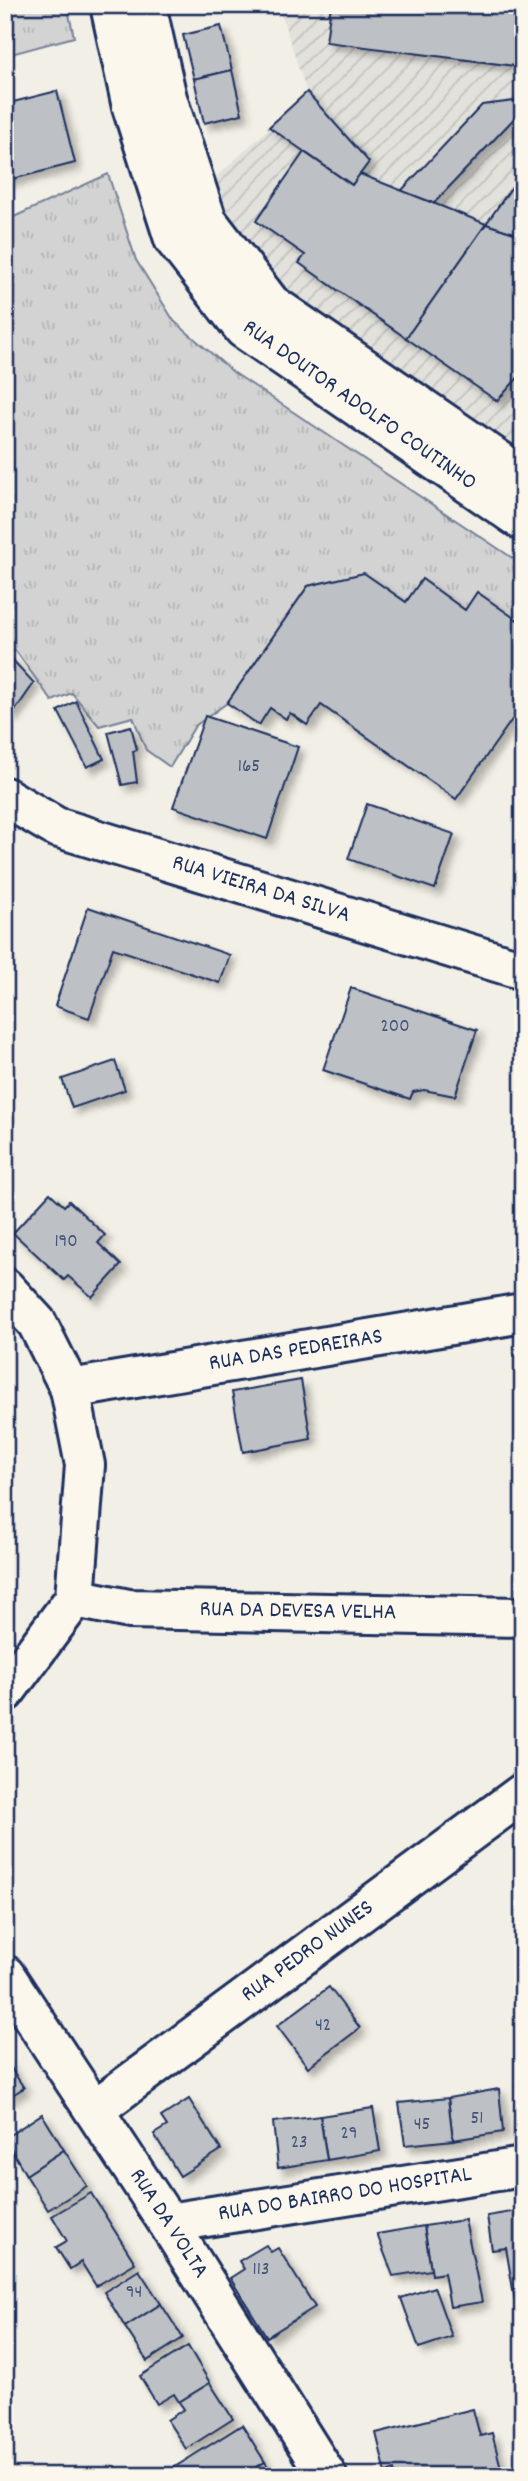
<svg xmlns="http://www.w3.org/2000/svg" width="528" height="2481" viewBox="0 0 528 2481" font-family="Dekko,sans-serif">
<style>
.industrial{fill:url(#industrial-furrows)}
.grass{fill:url(#grass-tufts);stroke:#768198;stroke-width:2}
.building{fill:#bdc0c4;stroke:#1b2f5e;stroke-width:2;filter:url(#shadow)}
.lines{fill:none;stroke-linecap:round;stroke-linejoin:round}
.minor-casing{stroke:#1b2f5e;stroke-width:44}
.secondary-casing{stroke:#1b2f5e;stroke-width:44}
.minor{stroke:#fbf7ec;stroke-width:38}
.secondary{stroke:#fbf7ec;stroke-width:38}
.labels{text-anchor:middle;dominant-baseline:central;stroke-width:5;stroke-linejoin:round;paint-order:stroke}
.number-label{font-size:19px;fill:#445378}
.street-label{font-size:23px;fill:#1b2f5e;stroke:#fbf7ec}
</style>
<defs>
<pattern id="industrial-furrows" width="10" height="10" patternUnits="userSpaceOnUse" patternTransform="scale(1.75)"><rect width="10" height="10" fill="#e2e1dc"/><path d="M-1 1l2-2M0 10L10 0M9 11l2-2" fill="none" stroke="#c1c1bf"/></pattern>
<pattern id="grass-tufts" width="24" height="20" patternUnits="userSpaceOnUse" patternTransform="scale(1.75)"><rect width="24" height="20" fill="#d2d3d2"/><path d="M3 7l-1-3M5 7V3M7 7l1-3M15 17l-1-3M17 17v-4M19 17l1-3" fill="none" stroke="#b4b5b7"/></pattern>
<filter id="shadow"><feDropShadow dx="6" dy="6" stdDeviation="3.5" flood-color="#0004"/></filter>
</defs>
<rect width="100%" height="100%" fill="#f2efe6"/>
<filter id="ink" filterUnits="userSpaceOnUse"><feTurbulence type="fractalNoise" baseFrequency=".0143" numOctaves="2"/><feDisplacementMap in="SourceGraphic" scale="14" xChannelSelector="R" yChannelSelector="G"/><feConvolveMatrix kernelMatrix="1 2 1 2 8 2 1 2 1" color-interpolation-filters="sRGB"/></filter>
<g filter="url(#ink)">
<!-- industrial -->
<path class="industrial" d="M278,5H523V454L293,298L264,268L230,223L213,180L307,93Z"/>
<!-- grass -->
<g class="grass">
<path d="M5,5H67L74,37L11,54L5,63Z"/>
<path d="M108,174L136,260L174,321L233,372L523,565V612L517,620L478,593L465,610L422,580L406,602L364,573L308,586L227,703L195,726L170,767L146,750L133,717L99,726L72,693L52,701L15,650L5,656V221Z"/>
</g>
<!-- building -->
<g class="building">
<path d="M331,5H523V67L326,42Z"/>
<path d="M221,26L232,70L194,79L183,35Z"/>
<path d="M232,70L242,114L204,123L194,79Z"/>
<path d="M57,91L75,163L5,181V104Z"/>
<path d="M307,92L369,162L352,185L269,127Z"/>
<path d="M523,100V109L434,203L401,191L482,105Z"/>
<path d="M304,152L352,185L360,174L486,224L406,338L299,263L305,255L256,221Z"/>
<path d="M523,171V236L486,224Z"/>
<path d="M486,224L523,236V372L497,401L406,338Z"/>
<path d="M364,573L406,602L422,579L465,610L477,592L517,620L523,612V704L456,799L321,705L307,725L290,713L286,719L270,708L259,725L227,703L308,586Z"/>
<path d="M9,656L34,683L12,715L5,710V659Z"/>
<path d="M76,701L104,759L87,767L58,711Z"/>
<path d="M205,716L298,747L267,839L173,807Z"/>
<path d="M131,726L137,750L133,751L137,782L122,785L108,732Z"/>
<path d="M367,804L454,834L435,889L348,859Z"/>
<path d="M88,907L230,955L220,983L113,948L89,1018L55,1006Z"/>
<path d="M351,988L477,1030L455,1096L424,1090L413,1092L410,1099L323,1070Z"/>
<path d="M115,1061L125,1090L72,1108L62,1079Z"/>
<path d="M50,1193L64,1206L69,1201L105,1235L98,1243L121,1265L92,1297L68,1276L64,1280L13,1233Z"/>
<path d="M301,1380L311,1439L243,1452L232,1392Z"/>
<path d="M329,1987L360,2028L308,2067L277,2026Z"/>
<path d="M5,2059L24,2088L5,2099Z"/>
<path d="M523,2083V2126H520L516,2084Z"/>
<path d="M499,2089L503,2132L453,2140L448,2098Z"/>
<path d="M448,2098L453,2140L405,2145L399,2103Z"/>
<path d="M189,2099L221,2150L180,2176L154,2134L167,2126L161,2117Z"/>
<path d="M373,2108L380,2151L327,2160L320,2116Z"/>
<path d="M42,2114L64,2150L26,2175L5,2138Z"/>
<path d="M320,2116L327,2160L278,2168L273,2122Z"/>
<path d="M64,2150L87,2186L48,2210L26,2175Z"/>
<path d="M91,2193L135,2263L96,2286L81,2262L70,2269L56,2247L67,2241L52,2216Z"/>
<path d="M523,2210V2300L515,2301L506,2248L492,2250L487,2216Z"/>
<path d="M465,2220L482,2302L450,2307L444,2273L432,2275L424,2226Z"/>
<path d="M424,2226L431,2270L393,2276L377,2234Z"/>
<path d="M266,2245L271,2252L278,2248L315,2307L267,2337L230,2278L244,2269L239,2261Z"/>
<path d="M139,2270L161,2304L125,2327L104,2292Z"/>
<path d="M434,2287L452,2337L419,2348L401,2298Z"/>
<path d="M161,2304L183,2338L147,2361L125,2327Z"/>
<path d="M188,2346L210,2383L179,2402L174,2394L157,2404L140,2376Z"/>
<path d="M210,2383L233,2419L186,2449L167,2420L184,2409L179,2402Z"/>
<path d="M473,2409L480,2436L492,2433L503,2476H395L394,2470L386,2473L376,2433Z"/>
<path d="M242,2425L265,2462L243,2476H173L170,2470Z"/>
<path d="M265,2462L274,2476H243Z"/>
</g>
<g class="lines">
<!-- minor casing -->
<g class="minor-casing">
<g id="minor">
<path d="M5,797L56,827L523,970"/>
<path d="M5,1288L37,1323L70,1389L85,1465L75,1598L5,1692"/>
<path d="M70,1389L523,1313"/>
<path d="M75,1598L129,1609L523,1617"/>
<path d="M5,1975L168,2223L327,2476"/>
<path d="M94,2110L523,1793"/>
<path d="M168,2223L523,2167"/>
</g>
</g>
<!-- secondary casing -->
<g class="secondary-casing">
<g id="secondary">
<path d="M110,5L132,107L174,239L244,329L523,521"/>
<path d="M146,5L167,98L207,221L271,304L523,477"/>
</g>
</g>
<!-- minor -->
<use href="#minor" class="minor"/>
<!-- secondary -->
<use href="#secondary" class="secondary"/>
</g>
</g>
<g class="labels">
<!-- number labels -->
<g class="number-label">
<text x="249" y="767">165</text>
<text x="395" y="1027">200</text>
<text x="66" y="1242">190</text>
<text x="323" y="2026">42</text>
<text x="477" y="2119">51</text>
<text x="422" y="2125">45</text>
<text x="349" y="2134">29</text>
<text x="299" y="2143">23</text>
<text x="261" y="2270">113</text>
<text x="134" y="2293">94</text>
</g>
<!-- street labels -->
<g class="street-label">
<text transform="translate(359 406) rotate(35)">RUA DOUTOR ADOLFO COUTINHO</text>
<text transform="translate(261 890) rotate(17)">RUA VIEIRA DA SILVA</text>
<text transform="translate(296 1351) rotate(-9)">RUA DAS PEDREIRAS</text>
<text transform="translate(298 1612) rotate(1)">RUA DA DEVESA VELHA</text>
<text transform="translate(308 1952) rotate(-36)">RUA PEDRO NUNES</text>
<text transform="translate(345 2195) rotate(-9)">RUA DO BAIRRO DO HOSPITAL</text>
<text transform="translate(168 2224) rotate(57)">RUA DA VOLTA</text>
</g>
</g>
<!-- margin -->
<rect width="528" height="2481" fill="none" stroke="#fbf7ec" stroke-width="28"/>
<rect x="14" y="14" width="500" height="2453" fill="none" stroke="#1b2f5e" stroke-width="2.5" filter="url(#ink)"/>
</svg>
